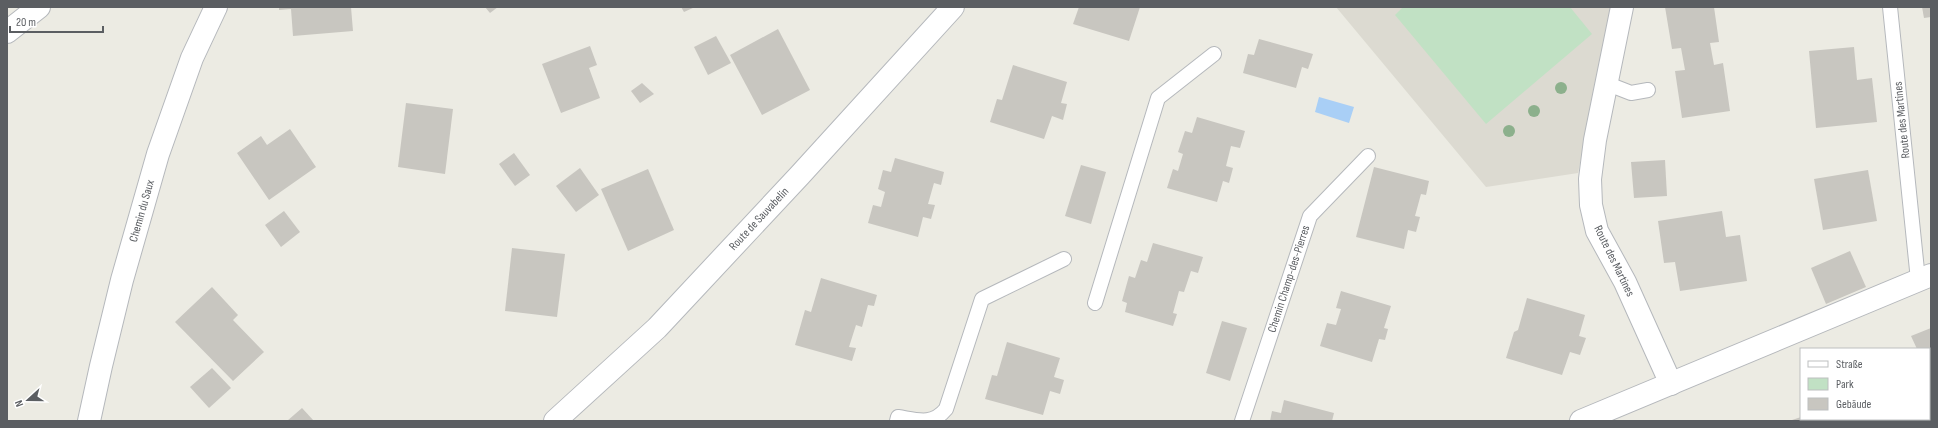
<svg xmlns="http://www.w3.org/2000/svg" width="1938" height="428" viewBox="0 0 1938 428" font-family="'Sofia Sans Condensed',sans-serif">
<style>
.education{fill:#dcdad1}
.green{fill:#c1e1c4}
.water{fill:#a9cff6}
.building{fill:#c8c6c0}
.lines{fill:none;stroke-linecap:round;stroke-linejoin:round}
.lane-casing{stroke:#b5b8bc;stroke-width:16}
.street-casing{stroke:#b5b8bc;stroke-width:24}
.lane{stroke:#fff;stroke-width:14}
.street{stroke:#fff;stroke-width:22}
.tree{fill:#8cb08c}
.labels{text-anchor:middle;dominant-baseline:central;stroke-width:3;stroke-linejoin:round;paint-order:stroke}
.street-label{font-size:12px;fill:#5b5e62;stroke:#fff}
</style>
<rect width="100%" height="100%" fill="#ecebe3"/>
<!-- education -->
<path class="education" d="M1336,7H1612L1578,173L1486,187Z"/>
<!-- green -->
<path class="green" d="M1403,7H1570L1592,34L1486,124L1395,15Z"/>
<!-- water -->
<path class="water" d="M1319,97L1354,107L1349,123L1315,112Z"/>
<!-- building -->
<g class="building">
<path d="M279,7H351L353,31L293,36L291,9L279,10Z"/>
<path d="M485,7H498L490,13Z"/>
<path d="M681,7H695L684,12Z"/>
<path d="M1079,7H1140L1129,41L1073,24Z"/>
<path d="M1665,7H1714L1719,42L1710,43L1714,65L1723,63L1730,111L1682,118L1675,71L1685,70L1681,48L1672,49Z"/>
<path d="M1922,7H1931V17L1924,18Z"/>
<path d="M778,29L810,90L762,115L730,55Z"/>
<path d="M716,36L731,63L708,75L694,47Z"/>
<path d="M1259,39L1313,54L1308,69L1302,67L1296,88L1243,73L1248,54L1254,55Z"/>
<path d="M590,46L597,65L589,68L600,98L561,113L542,64Z"/>
<path d="M1854,47L1857,80L1872,78L1877,122L1816,128L1809,51Z"/>
<path d="M1013,65L1067,82L1061,103L1067,104L1063,120L1052,116L1044,139L990,122L997,99L1002,100Z"/>
<path d="M642,83L654,94L640,103L631,91Z"/>
<path d="M406,103L453,109L445,174L398,167Z"/>
<path d="M1197,117L1245,131L1240,148L1231,146L1226,166L1233,168L1229,183L1223,181L1217,202L1167,188L1173,169L1178,171L1183,154L1178,152L1185,131L1192,133Z"/>
<path d="M290,129L316,167L269,200L237,153L261,136L267,145Z"/>
<path d="M514,153L530,175L515,186L499,164Z"/>
<path d="M895,158L944,172L941,185L934,183L928,204L935,205L931,219L923,217L918,237L868,223L873,205L881,207L885,192L878,189L883,170L891,172Z"/>
<path d="M1665,160L1667,196L1634,198L1631,162Z"/>
<path d="M1081,165L1106,172L1091,224L1065,216Z"/>
<path d="M1374,167L1429,181L1426,195L1421,194L1415,216L1420,217L1416,232L1408,230L1404,249L1356,237Z"/>
<path d="M580,168L599,195L576,212L556,186Z"/>
<path d="M648,169L674,230L628,251L601,189Z"/>
<path d="M1868,170L1877,221L1823,230L1814,179Z"/>
<path d="M284,211L300,232L281,247L265,225Z"/>
<path d="M1722,211L1726,237L1740,235L1747,281L1680,291L1675,262L1664,263L1658,221Z"/>
<path d="M1153,243L1203,257L1198,273L1191,271L1184,292L1179,291L1173,313L1177,314L1173,326L1125,312L1127,303L1122,301L1129,276L1135,278L1141,260L1147,262Z"/>
<path d="M512,248L565,254L557,317L505,311Z"/>
<path d="M1850,251L1866,287L1826,304L1811,268Z"/>
<path d="M821,278L877,295L874,306L868,305L862,327L856,325L849,347L856,348L852,361L795,345L805,310L811,312Z"/>
<path d="M212,287L238,315L233,320L264,352L233,381L175,322Z"/>
<path d="M1341,291L1391,306L1384,328L1388,329L1385,340L1379,339L1372,362L1320,346L1327,323L1336,325L1341,309L1336,308Z"/>
<path d="M1527,298L1585,315L1579,336L1586,338L1580,355L1570,352L1562,375L1506,358L1514,332L1518,330Z"/>
<path d="M1222,321L1247,328L1230,381L1206,373Z"/>
<path d="M1931,328V364L1929,365V349H1917L1911,336Z"/>
<path d="M1007,342L1060,358L1054,377L1064,380L1060,394L1050,391L1043,415L985,399L992,375L997,376Z"/>
<path d="M212,368L231,388L209,408L190,387Z"/>
<path d="M1284,400L1334,413L1332,421H1270L1272,411L1281,413Z"/>
<path d="M302,408L314,421H287Z"/>
<path d="M1801,417V419H1876V421H1789Z"/>
</g>
<g class="lines">
<!-- lane casing -->
<g class="lane-casing">
<g id="lane">
<path d="M1890,7L1918,280"/>
<path d="M1608,84L1631,93L1648,90"/>
<path d="M1095,303L1158,98L1214,54"/>
<path d="M897,421L898,417C917,420 932,426 946,409L982,299L1064,259"/>
<path d="M1242,421L1310,216L1368,156"/>
</g>
</g>
<!-- street casing -->
<g class="street-casing">
<g id="street">
<path d="M1622,7L1595,140L1590,179L1591,205L1597,231L1625,282L1671,384"/>
<path d="M7,32L39,7"/>
<path d="M89,421L101,366L122,280L158,154L192,58L216,7"/>
<path d="M555,421L657,328L800,175L953,7"/>
<path d="M1581,421L1931,275"/>
</g>
</g>
<!-- lane -->
<use href="#lane" class="lane"/>
<!-- street -->
<use href="#street" class="street"/>
</g>
<!-- trees -->
<g class="tree">
<circle cx="1561" cy="88" r="6"/>
<circle cx="1534" cy="111" r="6"/>
<circle cx="1509" cy="131" r="6"/>
</g>
<g class="labels">
<!-- street labels -->
<g class="street-label">
<text transform="translate(1902 120) rotate(-96)">Route des Martines</text>
<text transform="translate(142 211) rotate(-74)">Chemin du Saux</text>
<text transform="translate(759 219) rotate(-47)">Route de Sauvabelin</text>
<text transform="translate(1614 261) rotate(64)">Route des Martines</text>
<text transform="translate(1289 279) rotate(-72)">Chemin Champ-des-Pierres</text>
</g>
</g>
<!-- border -->
<rect width="1938" height="428" fill="none" stroke="#5b5e62" stroke-width="16"/>
<!-- legend -->
<rect x="1800" y="348" width="130" height="72" fill="#ffffff" stroke="#bdbfc0"/>
<rect x="1808" y="361" width="20" height="6" fill="#ffffff" stroke="#bdbfc0"/>
<text x="1836" y="368" font-size="12" fill="#5b5e62">Straße</text>
<rect x="1808" y="378" width="20" height="12" fill="#c1e1c4" stroke="#bdbfc0"/>
<text x="1836" y="388" font-size="12" fill="#5b5e62">Park</text>
<rect x="1808" y="398" width="20" height="12" fill="#c8c6c0" stroke="#bdbfc0"/>
<text x="1836" y="408" font-size="12" fill="#5b5e62">Gebäude</text>
<!-- north arrow -->
<g transform="translate(28 400) rotate(249)" stroke="#ffffff" stroke-width="3" paint-order="stroke">
<path d="M0-3L7 15L0 10L-7 15Z" fill="#5b5e62"/>
<text y="-6" font-size="11" font-weight="bold" text-anchor="middle" fill="#5b5e62">N</text>
</g>
<!-- scale -->
<path d="M10 26v6h93v-6" fill="none" stroke="#5b5e62" stroke-width="2"/>
<text x="16" y="26" font-size="12" fill="#5b5e62" stroke="#ffffff" stroke-width="3" paint-order="stroke">20 m</text>
</svg>
